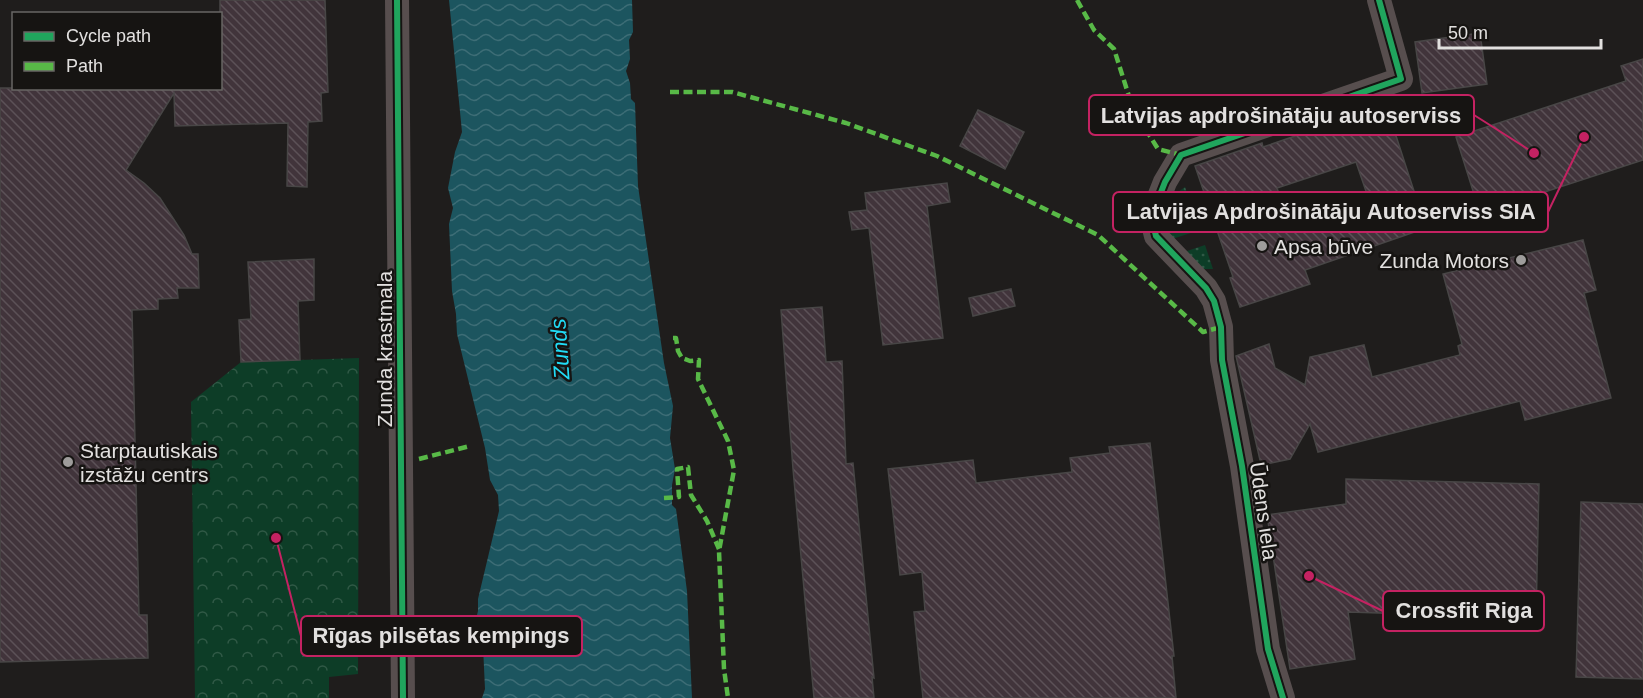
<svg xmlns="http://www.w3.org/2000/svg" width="1643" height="698" viewBox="0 0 1643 698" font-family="Helvetica,sans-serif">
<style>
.grass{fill:url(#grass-dots)}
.park{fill:url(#park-crowns)}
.water{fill:url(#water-waves)}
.building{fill:url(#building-back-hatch);stroke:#484646;stroke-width:1.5;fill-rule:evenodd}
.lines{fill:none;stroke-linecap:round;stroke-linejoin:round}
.minor{stroke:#574e4e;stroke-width:24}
.quiet{stroke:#58b947;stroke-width:4.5;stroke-dasharray:9 4.5;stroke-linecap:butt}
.cycleway-casing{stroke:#161412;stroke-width:10}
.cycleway{stroke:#20a55d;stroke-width:6}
.poi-dot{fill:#9e9c9b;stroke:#161412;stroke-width:2}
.labels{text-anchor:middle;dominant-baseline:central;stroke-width:5;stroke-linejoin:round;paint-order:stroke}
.poi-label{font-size:21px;fill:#e2e0df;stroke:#161412;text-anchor:start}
.street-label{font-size:21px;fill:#e2e0df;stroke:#161412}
.water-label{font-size:22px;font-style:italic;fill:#21dcf6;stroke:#161412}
.leader{fill:none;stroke:#c42262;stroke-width:2}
.callout-dot{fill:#c42262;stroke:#161412;stroke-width:2}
.callout{fill:#161412;stroke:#c42262;stroke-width:2}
.callout-label{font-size:22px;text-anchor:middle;font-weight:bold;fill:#e2e0df}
</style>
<defs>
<pattern id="grass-dots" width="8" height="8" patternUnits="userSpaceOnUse" patternTransform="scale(1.5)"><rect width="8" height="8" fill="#0d3d27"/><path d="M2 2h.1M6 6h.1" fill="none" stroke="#305946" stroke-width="1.8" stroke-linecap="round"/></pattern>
<pattern id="park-crowns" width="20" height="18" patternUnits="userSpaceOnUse" patternTransform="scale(1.5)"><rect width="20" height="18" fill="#0d3d27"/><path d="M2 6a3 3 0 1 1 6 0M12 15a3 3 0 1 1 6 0" fill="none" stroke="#305946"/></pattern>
<pattern id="water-waves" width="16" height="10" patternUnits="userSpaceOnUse" patternTransform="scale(1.5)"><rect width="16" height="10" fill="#1c555f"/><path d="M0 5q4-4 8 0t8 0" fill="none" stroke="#3d6d76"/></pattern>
<pattern id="building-back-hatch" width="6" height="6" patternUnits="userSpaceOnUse" patternTransform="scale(1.5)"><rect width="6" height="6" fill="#41343b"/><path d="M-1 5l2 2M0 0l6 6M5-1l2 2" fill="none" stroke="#5c5157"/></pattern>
</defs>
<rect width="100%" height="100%" fill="#1f1d1c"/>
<!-- grass -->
<g class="grass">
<path d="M1185,187L1200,230L1169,240L1164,235C1164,212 1165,200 1185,187Z"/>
<path d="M1205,245L1213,269H1197L1181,253Z"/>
</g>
<!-- park -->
<path class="park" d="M359,358L358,674L329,677V698H195L191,402L241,362Z"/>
<!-- water -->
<path class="water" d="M449,0H632L633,32L629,40L630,59L626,71L630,83L631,99L635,103L638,186L664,363L673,406L670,438L675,469L672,485V505L676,509L687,591L692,698H482L485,689L483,646L475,623L478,611V599L499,511L498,495L490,480L485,448L457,334L456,314L452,291L449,224L453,208L448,188L455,152L462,132Z"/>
<!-- building -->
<g class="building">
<path d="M220,0H325L328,92L321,93L322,121L308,122L307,187L287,186L288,123L175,126L174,93L126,170L144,183L160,198L184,235L192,254H198L199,288H177L178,298L158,299V309L132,310L139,615H147L148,658L0,662V88H220Z"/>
<path d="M1480,33L1487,84L1422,93L1415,42Z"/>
<path d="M1643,59V160L1480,213L1456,137L1626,81L1621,66Z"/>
<path d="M1386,105L1426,228L1305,270L1310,284L1240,307L1230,278L1233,277L1195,166L1262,143L1263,147ZM1356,162L1370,203L1291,229L1277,188Z"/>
<path d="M978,110L1024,132L1005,169L960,146Z"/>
<path d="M947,183L950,202L927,206L943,338L883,345L869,228L852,230L849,212L867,210L865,193Z"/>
<path d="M1583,240L1596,290L1584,293L1611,398L1525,420L1520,401L1318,452L1310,424L1290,459L1266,464L1260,460L1236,356L1269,344L1275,368L1305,385L1310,357L1364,345L1372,377L1460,355L1458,346L1462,344L1443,274Z"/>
<path d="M314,259V300L298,301L300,360L241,362L239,320L251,319L248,262Z"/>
<path d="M1011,289L1015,306L973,316L969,298Z"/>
<path d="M822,307L826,362L842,361L846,464L853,463L874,678L872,677L874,698H814L793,469L781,310Z"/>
<path d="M1150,443L1174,656H1172L1176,698H923L914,612L925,611L922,572L900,575L888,469L973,460L976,483L1072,472L1070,458L1110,453L1109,447Z"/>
<path d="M1346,479L1539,484L1536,618L1348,612L1355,659L1290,669L1267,515L1346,504Z"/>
<path d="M1581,502L1643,504V679L1576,677Z"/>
</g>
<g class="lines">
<!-- minor -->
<g class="minor">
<path d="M397,0L403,698"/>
<path d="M1283,698L1268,649L1242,466L1222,360L1221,327L1214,301L1206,288L1156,236L1153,224L1152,215L1165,182L1181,155L1401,79L1379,0"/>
</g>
<!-- quiet -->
<g class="quiet">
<path d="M1077,0L1094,30L1114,49L1133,109L1158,149L1181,155"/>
<path d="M670,92H732L846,123L937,156L1098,235L1203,332L1221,327"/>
<path d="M673,338H676L678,351L682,358L690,361L699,360L698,379L728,441L734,470L719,551L724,669L728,698"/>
<path d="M419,459L470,446"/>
<path d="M664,498L679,497L677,469L688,467L691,495L707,521L719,549"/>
</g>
<!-- cycleway casing -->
<g class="cycleway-casing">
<g id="cycleway">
<path d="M397,0L403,698"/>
<path d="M1283,698L1268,649L1242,466L1222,360L1221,327L1214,301L1206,288L1156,236L1153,224L1152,215L1165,182L1181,155L1401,79L1379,0"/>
</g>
</g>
<!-- cycleway -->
<use href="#cycleway" class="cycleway"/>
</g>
<!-- markers -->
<g class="poi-dot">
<circle cx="1262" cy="246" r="6"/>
<circle cx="1521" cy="260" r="6"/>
<circle cx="68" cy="462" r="6"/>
</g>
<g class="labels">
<!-- poi labels -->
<g class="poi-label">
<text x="1274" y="246">Apsa būve</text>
<text x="1509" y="260" text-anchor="end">Zunda Motors</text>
<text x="80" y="450">Starptautiskais<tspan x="80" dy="24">izstāžu centrs</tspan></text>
</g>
<!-- street labels -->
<g class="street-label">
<text transform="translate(384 349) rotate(-90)">Zunda krastmala</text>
<text transform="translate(1264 511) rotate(82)">Ūdens iela</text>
</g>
<!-- water labels -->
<g class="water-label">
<text transform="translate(560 349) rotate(-94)">Zunds</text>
</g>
</g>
<!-- callouts -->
<path class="leader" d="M1534 153L1474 115M1584 137L1548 212M1309 576L1383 611M276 538L301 636"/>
<g class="callout-dot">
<circle cx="1534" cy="153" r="6"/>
<circle cx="1584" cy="137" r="6"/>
<circle cx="1309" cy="576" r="6"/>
<circle cx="276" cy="538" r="6"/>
</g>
<g class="callout">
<rect x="1089" y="95" width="385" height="40" rx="6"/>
<rect x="1113" y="192" width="435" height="40" rx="6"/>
<rect x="1383" y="591" width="161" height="40" rx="6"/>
<rect x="301" y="616" width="281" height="40" rx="6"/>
</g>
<g class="callout-label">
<text x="1281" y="123">Latvijas apdrošinātāju autoserviss</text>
<text x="1331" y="219">Latvijas Apdrošinātāju Autoserviss SIA</text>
<text x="1464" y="618">Crossfit Riga</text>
<text x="441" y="643">Rīgas pilsētas kempings</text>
</g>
<!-- legend -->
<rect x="12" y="12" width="210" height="78" fill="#161412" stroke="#686664" stroke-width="1.5"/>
<rect x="24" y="32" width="30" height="9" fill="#20a55d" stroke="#686664" stroke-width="1.5"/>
<text x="66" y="42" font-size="18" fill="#e2e0df">Cycle path</text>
<rect x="24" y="62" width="30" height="9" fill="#58b947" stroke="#686664" stroke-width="1.5"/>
<text x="66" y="72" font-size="18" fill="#e2e0df">Path</text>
<!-- scale -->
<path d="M1439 39v9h162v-9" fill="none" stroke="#e2e0df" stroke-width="3"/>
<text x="1448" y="39" font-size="18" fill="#e2e0df" stroke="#161412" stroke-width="4.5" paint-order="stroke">50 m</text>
</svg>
